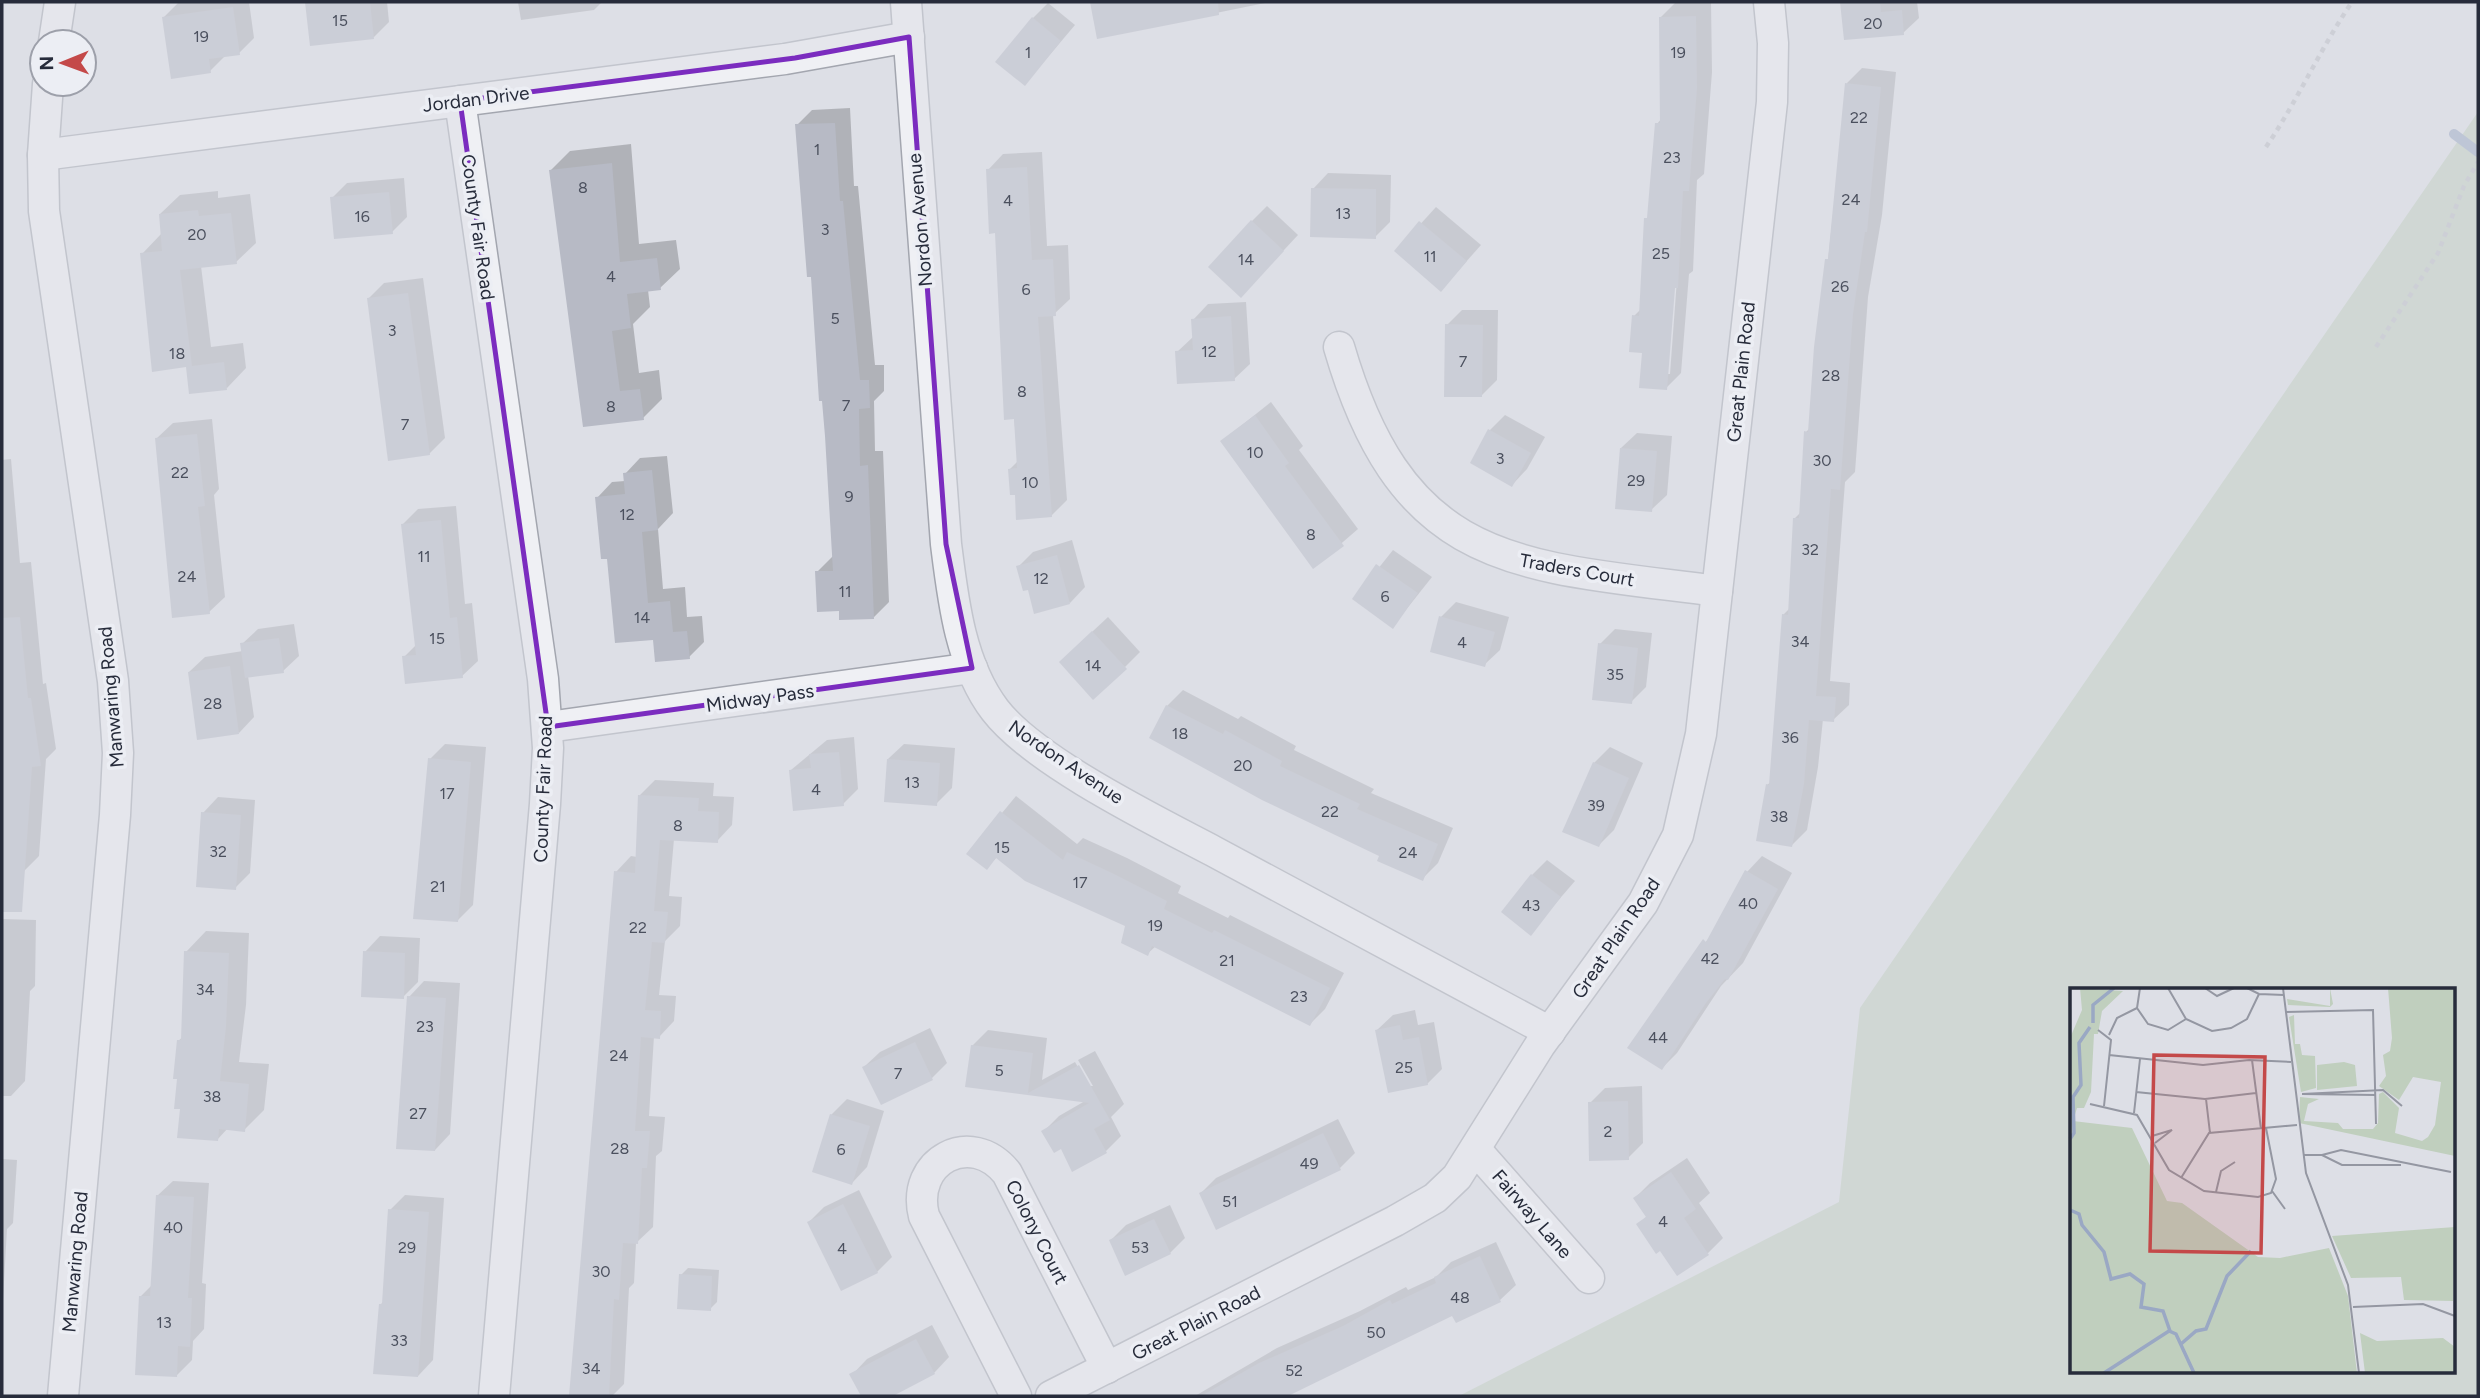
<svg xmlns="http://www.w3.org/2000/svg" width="2480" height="1398" viewBox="0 0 2480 1398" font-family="Figtree,sans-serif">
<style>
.green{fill:#c0cfbe;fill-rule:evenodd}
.shadow{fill:#0003;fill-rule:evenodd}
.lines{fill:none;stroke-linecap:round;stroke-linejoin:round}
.stream{stroke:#9aa8c4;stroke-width:10}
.building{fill:#b7bac5}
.minor-casing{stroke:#a3a6af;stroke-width:33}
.path{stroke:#bbbdc4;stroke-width:4.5;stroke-dasharray:5 5;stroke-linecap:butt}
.minor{stroke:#eff0f4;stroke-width:30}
.marked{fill:none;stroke:#7b2cbf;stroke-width:5;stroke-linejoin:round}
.labels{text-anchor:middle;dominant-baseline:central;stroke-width:7;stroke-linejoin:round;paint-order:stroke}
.number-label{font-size:16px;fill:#4b505e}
.street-label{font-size:19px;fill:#272c3b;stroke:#eceef4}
.inset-river{fill:none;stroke:#9aa8c4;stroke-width:3.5}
.inset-road{fill:none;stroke:#9497a2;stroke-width:2}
.view{fill:#c44949;fill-opacity:0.15;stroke:#c44949;stroke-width:3.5}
.inset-edge{fill:none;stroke:#272c3b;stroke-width:3.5}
</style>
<rect width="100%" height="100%" fill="#dddfe6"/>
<!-- green -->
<path class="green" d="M2478,112V1396H1459L1839,1202L1860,1008ZM2072,990H2454V1372H2072Z"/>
<!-- shadow -->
<g class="shadow">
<path d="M179,2H249L254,38L239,53L226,55L210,71L164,17Z"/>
<path d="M307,2H387L389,22L374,37L311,44Z"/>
<path d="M518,2H602L594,10L521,20Z"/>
<path d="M1092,2H1270L1098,37Z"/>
<path d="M1676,2H1711L1712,72L1704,174L1697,180L1693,271L1689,274L1681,373L1666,388L1644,352L1634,316L1641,309L1646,219L1649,216L1657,124L1662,118L1660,18ZM1674,279H1677L1670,374H1666Z"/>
<path d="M1842,2H1917L1919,18L1903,33L1845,38Z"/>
<path d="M1048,3L1075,25L1025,84L1033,18Z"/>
<path d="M1862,68L1896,72L1882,215L1868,297L1855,472L1845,482L1830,681L1850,683L1849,705L1833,720L1823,719L1818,767L1807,830L1792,845L1767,785L1771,782L1783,615L1790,608L1795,518L1801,512L1806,432L1810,428L1847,83Z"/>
<path d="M850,108L854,186H858L875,365H884V391L874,401L875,451H883L889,602L874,617L840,609L817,572L834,555L827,436L797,125L812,110Z"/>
<path d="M631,144L639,244L676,240L680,269L660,288L648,290L650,307L633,324L639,373L659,370L662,399L643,418L585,425L551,170L570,151Z"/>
<path d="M1042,152L1047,246L1068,245L1070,299L1053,315L1067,500L1051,516L1016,493L1010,469L1018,461L997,232L988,170L1003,154Z"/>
<path d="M1328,173L1391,175L1390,222L1375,237L1313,189Z"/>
<path d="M404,178L407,217L392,232L332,198L347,183Z"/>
<path d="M218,191V198L250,194L256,243L236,262L201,266L211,347L243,343L246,368L227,388L188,365L142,254L162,233L160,214L180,195Z"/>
<path d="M1267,206L1298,235L1256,280L1252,221Z"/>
<path d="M1436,207L1481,245L1441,290L1396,251Z"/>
<path d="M423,278L445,438L429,454L368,299L384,283Z"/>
<path d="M1246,302L1250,364L1234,379L1177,352L1193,337V320L1208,304Z"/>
<path d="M1462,310H1498L1497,380L1481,396L1447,325Z"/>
<path d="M1271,402L1303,446L1299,450L1358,529L1314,567L1222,441Z"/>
<path d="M1505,415L1545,437L1527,469L1512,485L1472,462L1490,430Z"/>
<path d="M212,419L219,489L214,495L225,597L209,612L157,438L173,423Z"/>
<path d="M1637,433L1672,436L1667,495L1651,510L1621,448Z"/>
<path d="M667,456L673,513L658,529L663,589L685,587L687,617L702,616L704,642L689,657L654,638L609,557L597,498L612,482L625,481V474L640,458Z"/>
<path d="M11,459L20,563L31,562L43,684L46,683L56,749L46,759L39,856L24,871L2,870V460Z"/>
<path d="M456,506L465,604L472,603L478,661L462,676L404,657L417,644L402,525L418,509Z"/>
<path d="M1072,540L1085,587L1070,603L1018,567L1033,552Z"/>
<path d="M1393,550L1432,577L1393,626L1354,599Z"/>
<path d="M1456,602L1509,617L1500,650L1484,665L1441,617Z"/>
<path d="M1108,617L1140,652L1125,667L1076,647Z"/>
<path d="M294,624L299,656L283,671L248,676L254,717L239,733L189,672L205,657L243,651L242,644L258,629Z"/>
<path d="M1615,629L1652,633L1646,687L1631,702L1600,644Z"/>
<path d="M1183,690L1238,719L1241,716L1296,746L1294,750L1374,789L1371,793L1453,828L1438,863L1423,878L1381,855L1167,706Z"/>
<path d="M854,737L858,789L843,804L791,770L827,740Z"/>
<path d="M445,744L486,747L473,905L458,920L430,759Z"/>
<path d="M904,744L955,748L952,788L936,804L888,759Z"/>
<path d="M1610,747L1643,763L1614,830L1599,845L1594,763Z"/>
<path d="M655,780L714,783L713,796L734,797L732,825L717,841L674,839L669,896L682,897L680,926L665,941L659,995L676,996L674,1021L659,1037L654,1036L649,1116L665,1117L662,1151L656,1156L653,1227L636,1243L634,1283L629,1288L624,1384L612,1396H571L616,872L631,856L637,857L640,795Z"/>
<path d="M1016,796L1077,844L1083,838L1127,858L1181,886L1178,893L1228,918L1230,915L1344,973L1325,1009L1310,1024L1156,946L1147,954L1127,925L997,857L987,867L969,853Z"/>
<path d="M218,797L255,800L250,873L235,888L203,813Z"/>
<path d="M1762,856L1792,873L1743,963L1721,986L1677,1053L1662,1068L1629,1047L1714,931L1747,872Z"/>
<path d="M1547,860L1575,881L1530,933L1532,875Z"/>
<path d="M2,919L36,920L35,986L30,991L25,1081L11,1096H2Z"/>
<path d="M206,931L249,933L246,1005L239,1062L269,1064L264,1110L244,1130L228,1128L217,1140L182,1108L178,1041L183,1037L186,952Z"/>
<path d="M380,936L420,938L418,982L403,997L365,952Z"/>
<path d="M424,981L460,983L450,1134L435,1150L409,997Z"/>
<path d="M1415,1010L1418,1025L1434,1022L1442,1069L1427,1084L1377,1030L1393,1015Z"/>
<path d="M930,1028L947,1063L932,1078L864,1067L880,1052Z"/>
<path d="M988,1030L1047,1038L1042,1080L1075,1062L1089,1086H1093L1078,1060L1095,1051L1124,1104L1111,1117L1121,1136L1106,1151L1061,1147L1044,1131L1059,1116L1085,1101L967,1085L972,1046Z"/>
<path d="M1642,1086L1643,1143L1628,1158L1590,1103L1605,1088Z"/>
<path d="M847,1099L884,1111L867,1167L852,1183L831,1115Z"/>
<path d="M1338,1119L1355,1153L1340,1168L1201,1193L1216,1178Z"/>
<path d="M1687,1158L1710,1193L1699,1203L1723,1238L1708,1253L1661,1249L1638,1225L1647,1216L1635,1198L1650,1183Z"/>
<path d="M2,1159L17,1160L13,1223L7,1229L2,1317Z"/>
<path d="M173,1181L209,1183L202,1283L206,1284L204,1329L193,1341L192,1360L177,1375L140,1297L152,1285L157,1196Z"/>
<path d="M859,1190L892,1257L877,1272L809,1222L824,1207Z"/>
<path d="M405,1195L444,1198L433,1360L418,1376L381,1304L384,1301L390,1210Z"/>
<path d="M1170,1205L1185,1238L1170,1253L1111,1240L1126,1225Z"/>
<path d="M1496,1242L1516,1285L1500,1300L1456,1321L1453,1314L1284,1396H1195L1277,1348L1360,1311L1406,1287L1408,1290L1436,1277L1451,1262Z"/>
<path d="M688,1268L719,1270L717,1302L710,1309L681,1275Z"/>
<path d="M932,1325L949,1357L934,1373L889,1396H863L852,1375L867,1359Z"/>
</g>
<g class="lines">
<!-- stream -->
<path class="stream" d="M2454,134L2478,152"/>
</g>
<!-- building -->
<g class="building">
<path d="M305,2H370L374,39L310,46Z"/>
<path d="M1090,2H1218L1219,15L1097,39Z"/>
<path d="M1840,2H1880L1881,12L1902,10L1904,35L1844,40Z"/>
<path d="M233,7L240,55L209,59L211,73L171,79L162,17Z"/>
<path d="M1696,16L1697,88L1689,191H1683L1678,288H1675L1667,390L1639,388L1642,353L1629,352L1632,315L1639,316L1644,218H1647L1655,123H1660L1659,17Z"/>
<path d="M1032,17L1061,41L1025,86L995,62Z"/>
<path d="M1845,83L1881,87L1867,232H1865L1853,314L1840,490L1831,489L1816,696L1836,697L1834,722L1809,720L1804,784L1792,847L1756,841L1766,784L1769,785L1782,614L1788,615L1793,518H1799L1804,431L1808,432L1814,347L1825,259H1828Z"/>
<path d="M835,123L840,201H843L860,380H869L870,408L859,409L860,466L868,465L874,619L839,620V611L817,612L815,571H833L825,436L822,401H819L811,277H807L795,124Z"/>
<path d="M612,163L620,262L657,258L661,290L627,294L631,328L612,331L620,391L640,389L644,420L583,427L549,170Z"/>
<path d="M1027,167L1032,260L1053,259L1056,316L1038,317L1052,517L1016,520L1015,495H1010L1008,469L1017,468L1014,419L1004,420L995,233L989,234L986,169Z"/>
<path d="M1311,188L1376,189V239L1310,237Z"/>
<path d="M389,192L393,234L334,239L330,197Z"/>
<path d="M198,210L199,216L231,213L237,264L180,270L192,366L224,362L227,390L189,394L186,367L152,372L140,253L162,251L159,214Z"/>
<path d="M1251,220L1284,251L1241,298L1208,267Z"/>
<path d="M1419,221L1467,261L1441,292L1394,251Z"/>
<path d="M408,293L430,455L388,461L367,298Z"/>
<path d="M1231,316L1235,381L1177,384L1175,351L1193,350L1191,319Z"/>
<path d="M1445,324L1483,325L1482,397H1444Z"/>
<path d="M1255,415L1289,463L1285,466L1344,546L1313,569L1220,441Z"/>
<path d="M1488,429L1531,453L1512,487L1470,463Z"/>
<path d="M197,434L205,506L198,507L210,614L172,618L155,438Z"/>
<path d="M1620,448L1657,451L1652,512L1615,509Z"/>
<path d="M652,470L658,530L642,532L648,603L670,601L673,632L687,631L690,659L655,662L653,640L615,643L607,559H601L595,497L625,494L623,473Z"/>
<path d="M441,520L450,618L457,617L463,678L405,684L402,656L416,655L401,524Z"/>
<path d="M1057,555L1070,604L1034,614L1028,590L1023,591L1016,566Z"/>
<path d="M1376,564L1418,593L1393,629L1352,599Z"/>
<path d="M1439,616L1495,632L1485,667L1430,652Z"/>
<path d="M20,617L28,698H31L41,766L32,767L22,912H2V618Z"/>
<path d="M1092,631L1127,669L1093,700L1059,662Z"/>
<path d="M279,638L284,673L245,678L240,643Z"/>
<path d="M1598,643L1638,648L1632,704L1592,700Z"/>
<path d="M230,666L239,734L197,740L188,672Z"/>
<path d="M1166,705L1223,734L1225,730L1282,761L1280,766L1360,804L1357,809L1438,844L1423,881L1377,861L1379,856L1262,800L1149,738Z"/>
<path d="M839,752L844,806L793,811L789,770L811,768L809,754Z"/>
<path d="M428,758L471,762L458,922L413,919Z"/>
<path d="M887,759L940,763L937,806L884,802Z"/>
<path d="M1593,762L1629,778L1599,847L1562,832Z"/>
<path d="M638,795L699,798L698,811L719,812L718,843L660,840L654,911L668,912L665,943L652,942L645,1010L661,1011L660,1039L641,1037L635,1131H650L647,1168H642L638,1244L623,1243L619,1300L614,1299L609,1396H569L614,871L635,873Z"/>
<path d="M1000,811L1063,860L1067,852L1112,873L1167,901L1164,909L1212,933L1214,930L1330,988L1310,1026L1152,946L1148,956L1121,943L1125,926L1025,881L996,858L987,870L966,854Z"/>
<path d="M201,812L241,815L236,890L196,887Z"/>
<path d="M1745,870L1778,889L1728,980L1725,979L1706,1003L1662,1070L1627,1048L1703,939L1706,942Z"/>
<path d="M1531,874L1561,897L1531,936L1501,912Z"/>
<path d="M184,951L229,953L226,1027L220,1081L249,1084L245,1132L219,1129L218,1141L177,1138L180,1109H174L177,1079H173L177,1040H181Z"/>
<path d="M363,951L405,953L404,999L361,997Z"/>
<path d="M407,996L446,998L435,1151L396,1149Z"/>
<path d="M1400,1025L1403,1040L1419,1037L1428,1085L1388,1093L1375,1030Z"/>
<path d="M915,1042L933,1080L881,1105L862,1067Z"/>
<path d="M971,1045L1033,1053L1028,1093L1079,1065L1110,1120L1094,1129L1107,1153L1072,1172L1061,1149L1054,1153L1041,1131L1089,1103L965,1087Z"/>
<path d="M1628,1101L1629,1160L1589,1161L1588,1102Z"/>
<path d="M830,1114L870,1126L852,1185L812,1172Z"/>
<path d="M1323,1133L1341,1170L1216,1230L1199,1193Z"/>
<path d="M1671,1172L1696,1209L1684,1218L1709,1255L1677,1276L1660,1251L1656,1254L1636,1224L1646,1217L1633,1198Z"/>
<path d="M156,1195L194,1197L188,1298H192L190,1347L178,1346L177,1377L135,1375L139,1296H150Z"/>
<path d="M843,1204L878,1273L841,1291L807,1222Z"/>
<path d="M388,1209L429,1212L418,1377L373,1374L379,1304H382Z"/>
<path d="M1154,1219L1171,1254L1125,1276L1109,1240Z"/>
<path d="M1480,1256L1501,1302L1456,1323L1452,1316L1288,1396H1201L1259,1363L1343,1326L1390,1300L1392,1304L1436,1283L1434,1277Z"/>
<path d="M679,1274L712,1276L711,1311L677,1309Z"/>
<path d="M916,1339L935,1374L893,1396H861L849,1374Z"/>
</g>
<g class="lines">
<!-- minor casing -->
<g class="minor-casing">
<g id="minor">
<path d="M906,2L946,544C953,600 960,664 995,710C1034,761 1154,820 1213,851C1325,911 1438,972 1550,1032"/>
<path d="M54,42L60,2"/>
<path d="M48,84L43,155L44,211L113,681L118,753L115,815L63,1396"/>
<path d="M460,101L543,679L548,748L545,804L494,1396"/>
<path d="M43,155L785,59L909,37"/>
<path d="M1339,347C1404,570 1517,565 1717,591"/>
<path d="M548,727L972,668"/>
<path d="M1476,1150L1589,1278"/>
<path d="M1016,1396L924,1216C910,1161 971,1128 1007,1173L1107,1368"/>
<path d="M1051,1396L1395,1221L1435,1198L1457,1177L1540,1045L1643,903L1678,835L1701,734L1772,102L1773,43L1769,2"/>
</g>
</g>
<!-- path -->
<g class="path">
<path d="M2266,147C2298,100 2320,49 2352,2"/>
<path d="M2376,347L2438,253L2464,186L2478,162"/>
</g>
<!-- minor -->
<use href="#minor" class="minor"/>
</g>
<!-- marked area -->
<path d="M0 0H2480V1398H0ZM909,37L946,544L972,668L548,727L460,101L795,58Z" fill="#dddfe6" fill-opacity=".55" fill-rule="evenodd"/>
<path class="marked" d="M909,37L946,544L972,668L548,727L460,101L795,58Z"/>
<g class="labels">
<!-- number labels -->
<g class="number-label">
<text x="340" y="20">15</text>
<text x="1873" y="23">20</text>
<text x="201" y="36">19</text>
<text x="1028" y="52">1</text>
<text x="1678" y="52">19</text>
<text x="1859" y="117">22</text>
<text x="817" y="149">1</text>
<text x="1672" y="157">23</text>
<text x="583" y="187">8</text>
<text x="1851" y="199">24</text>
<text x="1008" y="200">4</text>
<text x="1343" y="213">13</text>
<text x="362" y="216">16</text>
<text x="825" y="229">3</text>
<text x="197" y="234">20</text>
<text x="1661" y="253">25</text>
<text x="1430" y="256">11</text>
<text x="1246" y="259">14</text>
<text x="611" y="276">4</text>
<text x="1840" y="286">26</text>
<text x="1026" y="289">6</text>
<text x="835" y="318">5</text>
<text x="392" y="330">3</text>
<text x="1209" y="351">12</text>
<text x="177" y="353">18</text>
<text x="1463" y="361">7</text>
<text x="1831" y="375">28</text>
<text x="1022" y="391">8</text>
<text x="846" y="405">7</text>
<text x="611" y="406">8</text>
<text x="405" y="424">7</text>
<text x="1255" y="452">10</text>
<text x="1500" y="458">3</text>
<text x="1822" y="460">30</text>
<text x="180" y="472">22</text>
<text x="1636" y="480">29</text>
<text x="1030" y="482">10</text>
<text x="849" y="496">9</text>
<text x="627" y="514">12</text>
<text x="1311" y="534">8</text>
<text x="1810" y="549">32</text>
<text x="424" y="556">11</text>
<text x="187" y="576">24</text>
<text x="1041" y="578">12</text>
<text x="845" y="591">11</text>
<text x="1385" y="596">6</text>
<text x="642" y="617">14</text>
<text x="437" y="638">15</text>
<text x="1800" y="641">34</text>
<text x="1462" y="642">4</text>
<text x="1093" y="665">14</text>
<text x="1615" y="674">35</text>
<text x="213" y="703">28</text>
<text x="1180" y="733">18</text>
<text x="1790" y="737">36</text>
<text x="1243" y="765">20</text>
<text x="912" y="782">13</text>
<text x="816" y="789">4</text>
<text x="447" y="793">17</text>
<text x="1596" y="805">39</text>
<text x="1330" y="811">22</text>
<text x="1779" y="816">38</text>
<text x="678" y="825">8</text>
<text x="1002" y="847">15</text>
<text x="218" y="851">32</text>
<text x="1408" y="852">24</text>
<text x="1080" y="882">17</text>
<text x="438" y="886">21</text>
<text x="1748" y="903">40</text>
<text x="1531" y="905">43</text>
<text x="1155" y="925">19</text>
<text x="638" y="927">22</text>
<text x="1710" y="958">42</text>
<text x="1227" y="960">21</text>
<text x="205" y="989">34</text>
<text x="1299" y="996">23</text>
<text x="425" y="1026">23</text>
<text x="1658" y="1037">44</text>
<text x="619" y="1055">24</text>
<text x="1404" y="1067">25</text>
<text x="999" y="1070">5</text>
<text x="898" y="1073">7</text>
<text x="212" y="1096">38</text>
<text x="418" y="1113">27</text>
<text x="1608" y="1131">2</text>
<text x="620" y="1148">28</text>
<text x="841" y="1149">6</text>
<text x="1309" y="1163">49</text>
<text x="1230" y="1201">51</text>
<text x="1663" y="1221">4</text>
<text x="173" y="1227">40</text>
<text x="407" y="1247">29</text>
<text x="1140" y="1247">53</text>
<text x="842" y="1248">4</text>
<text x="601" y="1271">30</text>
<text x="1460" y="1297">48</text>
<text x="164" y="1322">13</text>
<text x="1376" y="1332">50</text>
<text x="399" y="1340">33</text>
<text x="591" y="1368">34</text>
<text x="1294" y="1370">52</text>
</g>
<!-- street labels -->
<g class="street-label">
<text transform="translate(476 99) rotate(-7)">Jordan Drive</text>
<text transform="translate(920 220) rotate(-95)">Nordon Avenue</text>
<text transform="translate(478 227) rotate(82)">County Fair Road</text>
<text transform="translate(1741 372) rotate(-84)">Great Plain Road</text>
<text transform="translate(1577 570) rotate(10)">Traders Court</text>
<text transform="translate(111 697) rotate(-95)">Manwaring Road</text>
<text transform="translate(760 698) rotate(-8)">Midway Pass</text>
<text transform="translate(1066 762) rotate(34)">Nordon Avenue</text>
<text transform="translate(543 789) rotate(-88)">County Fair Road</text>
<text transform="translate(1616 938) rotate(-56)">Great Plain Road</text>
<text transform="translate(1532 1214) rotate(49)">Fairway Lane</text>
<text transform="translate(1037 1232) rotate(63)">Colony Court</text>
<text transform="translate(75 1262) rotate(-85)">Manwaring Road</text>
<text transform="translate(1196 1323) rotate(-27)">Great Plain Road</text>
</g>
</g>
<!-- overview -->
<g transform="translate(2070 988)">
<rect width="385" height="385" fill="#dddfe6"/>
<path d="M10,0L53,3L32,23L28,46H24L21,104L14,120H7L3,133L62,140L97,213L112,215L188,269L210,270L259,260L278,308L287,385H0V50L12,22ZM260,0L263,16L260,19L218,17L217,11L260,18ZM318,0H385V168L229,135L230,109L249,111L238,116L234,133L268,135L273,141H303L308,135L309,106L313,104L329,120L325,145L352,153L358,149L365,137L371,94L343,89L329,112L309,98L316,88L313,67L320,63L322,50ZM224,27L225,56H230L232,67L245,68L246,100L231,104L219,29ZM274,74L285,77L287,98L247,102V77ZM385,239L383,313L334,312L331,289L281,290L262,248ZM290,345L307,353L373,350L385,359V385H295Z" fill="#c0cfbe"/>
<path class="inset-river" d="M23,35V17L44,0M0,151L4,145L3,109L11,97L9,55L20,39M0,222L9,226L12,237L34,264L41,291L60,286L74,296L71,319L93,323L100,343M111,356L126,343L136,341L157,288L181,263M34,385L99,343L106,346L124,385"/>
<path class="inset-road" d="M70,0L67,20L78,36L98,42L116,31M98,0L116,31L142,43L161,40L177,31L189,6M135,0L147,8L164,0M177,0L189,6L214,7M213,0L236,185L278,297L289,385M216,24L303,22L306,136M28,42L41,52L34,118M39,47L47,30L67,20M39,67L133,77L179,72L221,74M182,72L191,141M66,104L135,111L186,105M232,106L313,102L332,118M232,106L306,107M136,111L140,145M20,116L67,127L99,182L134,203L188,209L201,205L206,191L196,140M64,125L70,71M82,148L102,142L85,155M234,167H252L272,177H331M252,167L271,162L381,184M111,190L139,145L227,137M202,203L215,221M146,204L151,183L165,174M283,319L353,316L385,328"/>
<path class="view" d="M84,67L195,69L191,265L80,263Z"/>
<rect width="385" height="385" class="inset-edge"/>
</g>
<!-- border -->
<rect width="2480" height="1398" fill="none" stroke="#272c3b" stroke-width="7"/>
<!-- north arrow -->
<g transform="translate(63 63) rotate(269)"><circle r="33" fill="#eceef4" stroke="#9da0aa" stroke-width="2"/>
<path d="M0-5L12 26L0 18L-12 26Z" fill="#c44949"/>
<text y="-10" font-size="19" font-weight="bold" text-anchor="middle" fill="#272c3b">N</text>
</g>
</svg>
